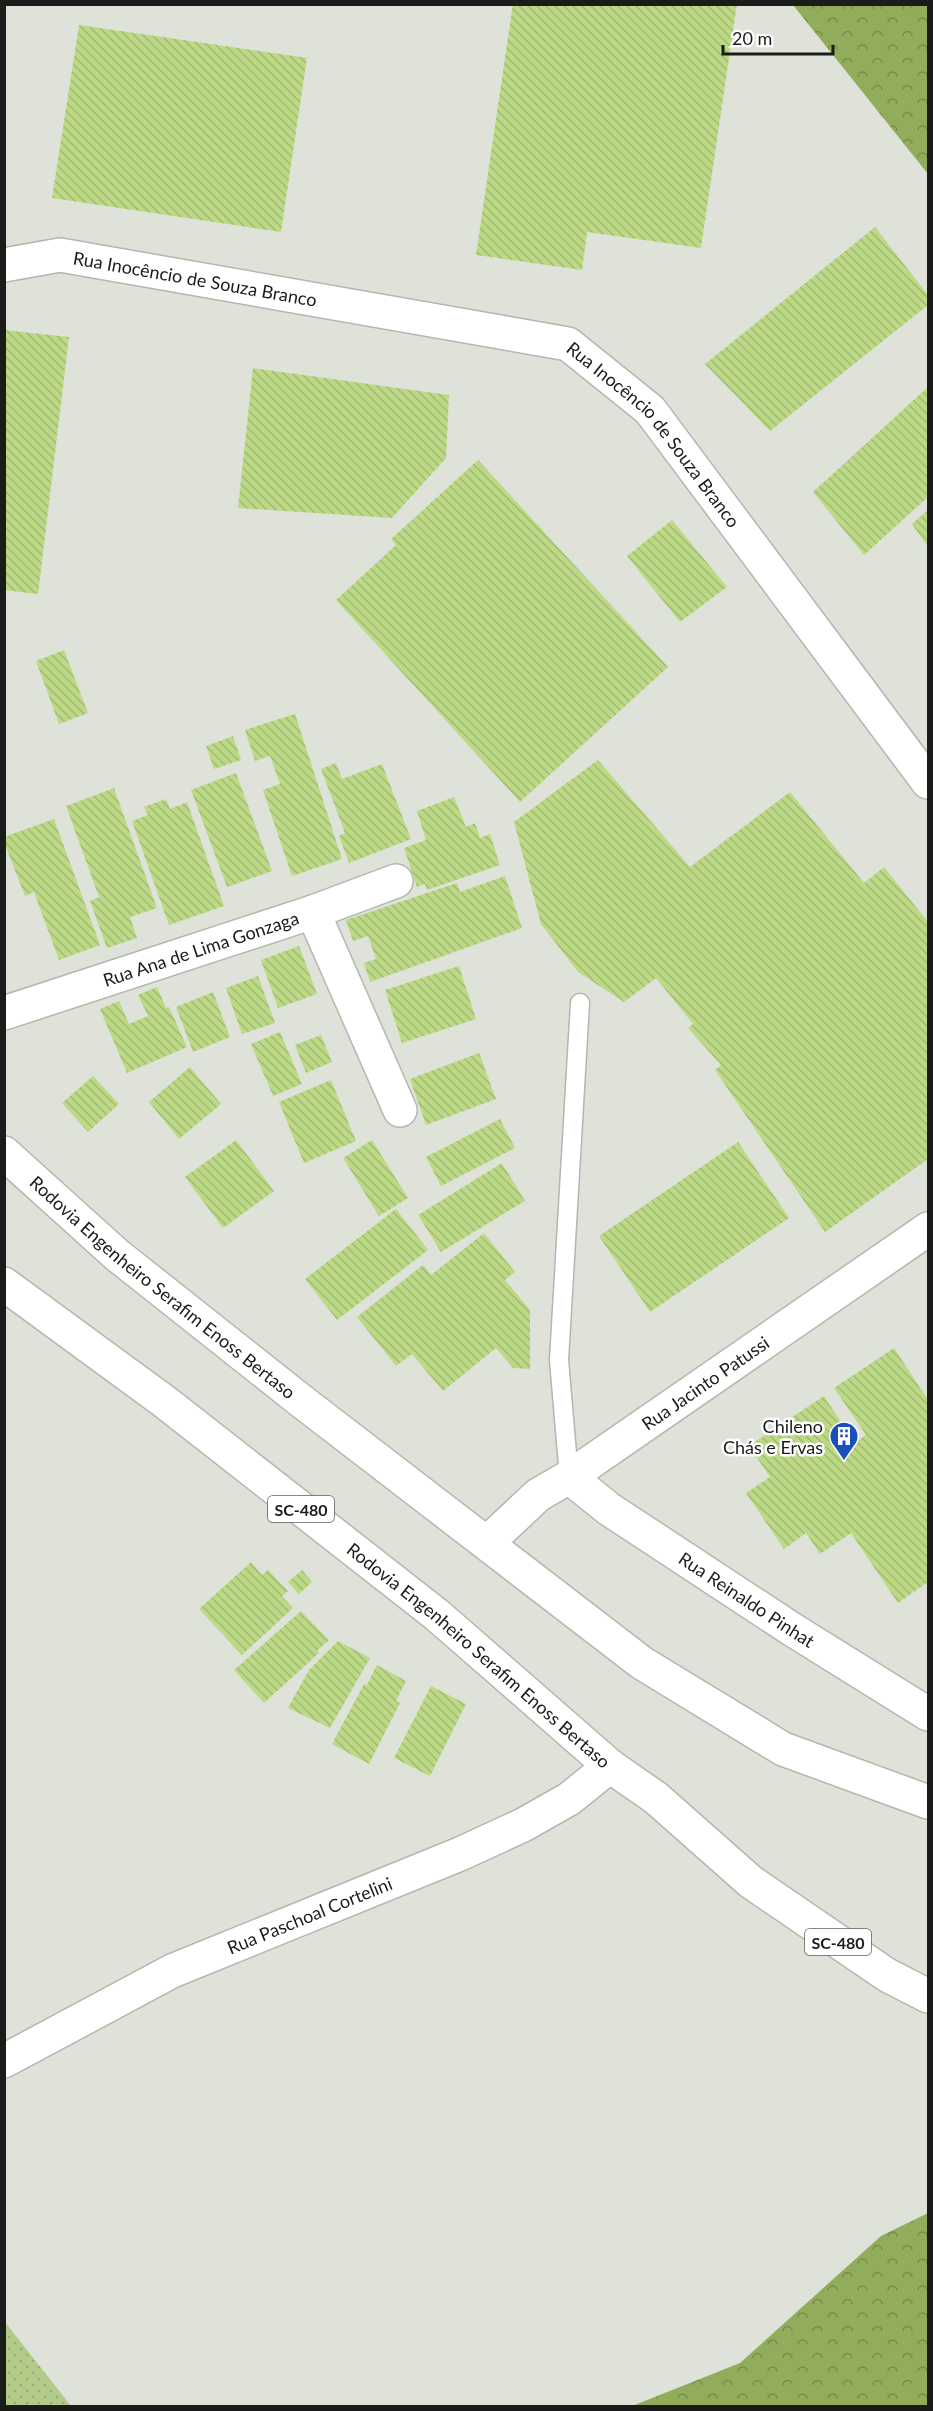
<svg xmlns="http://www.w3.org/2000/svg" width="933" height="2411" viewBox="0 0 933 2411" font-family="Lato,sans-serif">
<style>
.grass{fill:url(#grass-dots)}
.forest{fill:url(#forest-crowns)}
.building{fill:url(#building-back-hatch)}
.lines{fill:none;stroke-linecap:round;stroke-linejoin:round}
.lane-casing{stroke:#b3b7ae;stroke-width:21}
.street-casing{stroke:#b3b7ae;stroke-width:36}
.secondary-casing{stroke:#b3b7ae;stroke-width:36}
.primary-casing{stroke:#b3b7ae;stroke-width:36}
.lane{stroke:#fff;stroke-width:18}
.street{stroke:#fff;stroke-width:33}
.secondary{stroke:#fff;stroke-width:33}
.primary{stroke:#fff;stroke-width:33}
.labels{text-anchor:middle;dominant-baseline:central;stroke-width:5;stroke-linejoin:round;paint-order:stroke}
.shield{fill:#fff;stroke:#5f605e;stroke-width:1.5}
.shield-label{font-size:16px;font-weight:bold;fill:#1b1c19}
.street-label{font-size:18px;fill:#1b1c19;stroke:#fff}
.poi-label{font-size:18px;fill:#1b1c19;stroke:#fff;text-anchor:end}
</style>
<defs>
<pattern id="grass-dots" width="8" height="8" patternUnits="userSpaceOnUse" patternTransform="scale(1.5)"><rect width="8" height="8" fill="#b3cb89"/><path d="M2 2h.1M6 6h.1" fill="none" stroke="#99ae76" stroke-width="1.8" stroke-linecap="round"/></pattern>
<pattern id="forest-crowns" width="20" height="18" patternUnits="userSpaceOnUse" patternTransform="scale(1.5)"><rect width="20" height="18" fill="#91ad5b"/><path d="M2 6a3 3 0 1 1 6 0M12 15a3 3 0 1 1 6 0" fill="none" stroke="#768c4a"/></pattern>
<pattern id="building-back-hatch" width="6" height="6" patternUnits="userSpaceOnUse" patternTransform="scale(1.5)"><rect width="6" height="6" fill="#bcda86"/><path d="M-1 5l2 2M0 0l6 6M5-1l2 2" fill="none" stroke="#a1ba73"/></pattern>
</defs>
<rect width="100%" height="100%" fill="#dee2d8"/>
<!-- grass -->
<path class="grass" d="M4,2322H5L71,2406H5Z"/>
<!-- forest -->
<g class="forest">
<path d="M793,5H928V174Z"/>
<path d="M928,2213V2406H632L740,2363L881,2236Z"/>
</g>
<!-- building -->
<g class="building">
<path d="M513,4H737L701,248L587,232L582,270L476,255Z"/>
<path d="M79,25L307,58L281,232L52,198Z"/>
<path d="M875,227L928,295V305L770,431L705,364Z"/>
<path d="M4,330L69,337L38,594L4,590Z"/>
<path d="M253,368L449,395L446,458L392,518L238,508Z"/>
<path d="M928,387V497L864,555L813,492Z"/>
<path d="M478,460L668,667L520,802L336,600L396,545L391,539Z"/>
<path d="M928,510V547L912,524Z"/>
<path d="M672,520L727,587L680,622L627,556Z"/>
<path d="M64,650L88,713L59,724L36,661Z"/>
<path d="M295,714L342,859L292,876L263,790L280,784L270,756L255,761L245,730Z"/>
<path d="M233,736L241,760L214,769L206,746Z"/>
<path d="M598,760L690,867L790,792L864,883L884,867L928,922V1159L825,1232L715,1070L721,1065L688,1028L693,1024L656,978L624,1002L578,972L541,924L514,822Z"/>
<path d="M336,763L342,779L382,764L411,839L349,863L339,836L345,833L321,769Z"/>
<path d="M236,773L272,871L227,887L191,790Z"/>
<path d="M114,788L157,908L130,917L137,938L107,948L90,901L99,897L66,806Z"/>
<path d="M454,797L466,827L475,823L480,838L490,834L500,865L427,890L425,884L417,887L404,848L426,840L417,811Z"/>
<path d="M166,799L170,809L187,802L224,906L169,925L132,821L148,815L144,807Z"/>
<path d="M54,819L100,945L59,960L34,892L25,896L4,842V837Z"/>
<path d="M505,876L522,928L370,982L364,963L376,959L368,936L353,941L346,920L457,883L460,892Z"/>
<path d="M299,946L317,994L278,1008L261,960Z"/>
<path d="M459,966L476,1019L402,1043L385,990Z"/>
<path d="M258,976L275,1023L242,1034L226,988Z"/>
<path d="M157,987L166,1008L169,1007L187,1047L127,1073L100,1009L119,1001L129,1024L148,1016L138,995Z"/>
<path d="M213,992L230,1037L193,1052L176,1007Z"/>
<path d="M280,1032L302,1084L273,1096L251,1044Z"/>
<path d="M321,1035L332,1062L306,1073L295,1045Z"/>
<path d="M479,1053L496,1099L426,1125L410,1079Z"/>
<path d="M190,1067L221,1104L179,1139L149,1102Z"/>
<path d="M93,1076L119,1104L88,1132L62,1103Z"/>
<path d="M331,1080L356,1141L304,1163L279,1102Z"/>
<path d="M500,1119L515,1148L441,1186L426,1157Z"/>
<path d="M236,1140L274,1191L223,1228L185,1177Z"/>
<path d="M372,1140L408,1198L379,1216L343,1158Z"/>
<path d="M738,1142L789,1218L650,1312L599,1236Z"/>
<path d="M502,1163L525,1201L441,1252L418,1215Z"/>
<path d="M396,1209L428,1250L337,1320L305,1279Z"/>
<path d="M484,1233L515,1272L505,1280L530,1310V1369L513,1368L496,1348L443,1391L412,1354L396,1366L357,1317L423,1265L431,1275Z"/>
<path d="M894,1348L928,1400V1582L898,1603L851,1533L820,1554L806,1533L784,1549L746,1493L770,1477L749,1446L824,1396L855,1443L866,1435L834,1388Z"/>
<path d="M251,1562L262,1575L268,1570L288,1591L282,1596L293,1608L242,1655L199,1609Z"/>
<path d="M302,1570L312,1582L299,1594L288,1582Z"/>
<path d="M301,1611L329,1640L317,1651L319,1653L264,1703L234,1670Z"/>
<path d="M338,1641L370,1658L330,1728L288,1708L309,1670Z"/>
<path d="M377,1665L406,1681L396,1701L400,1703L369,1764L332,1744L364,1684L367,1685Z"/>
<path d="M431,1686L466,1704L430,1776L394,1758Z"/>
</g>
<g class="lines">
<!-- lane casing -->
<g class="lane-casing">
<path id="lane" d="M569,1477L559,1360L580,1003"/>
</g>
<!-- street casing -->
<g class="street-casing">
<g id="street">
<path id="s1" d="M4,265L60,255L568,344L650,410L928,782"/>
<path d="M313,912L400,1110"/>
<path id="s2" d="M4,1013L313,912L396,881"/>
<path id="s3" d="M569,1477L609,1509L793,1630L928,1714"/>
<path id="s4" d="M4,2061L172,1971L460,1854L523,1825L569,1799L610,1766"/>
</g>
</g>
<!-- secondary casing -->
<g class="secondary-casing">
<g id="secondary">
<path id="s5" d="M488,1542L538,1495L569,1477L928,1229"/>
</g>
</g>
<!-- primary casing -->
<g class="primary-casing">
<g id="primary">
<path id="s6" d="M4,1153L117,1255L300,1400L642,1663L783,1749L928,1802"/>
<path id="s7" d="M4,1284L165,1402L437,1615L610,1766L656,1798L751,1882L887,1975L928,1996"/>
</g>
</g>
<!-- lane -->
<use href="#lane" class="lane"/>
<!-- street -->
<use href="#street" class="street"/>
<!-- secondary -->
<use href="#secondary" class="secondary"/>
<!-- primary -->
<use href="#primary" class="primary"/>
</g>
<!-- icons -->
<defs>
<g id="building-pin" transform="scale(1.5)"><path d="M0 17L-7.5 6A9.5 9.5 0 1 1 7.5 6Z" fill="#1b4fbc" stroke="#fff"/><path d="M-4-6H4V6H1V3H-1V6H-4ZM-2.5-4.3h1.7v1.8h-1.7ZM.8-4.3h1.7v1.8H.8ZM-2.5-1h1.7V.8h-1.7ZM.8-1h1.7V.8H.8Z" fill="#fff"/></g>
</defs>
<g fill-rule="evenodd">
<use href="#building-pin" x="844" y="1436"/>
</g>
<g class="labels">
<!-- shield labels -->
<g class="shield">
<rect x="268" y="1496" width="66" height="26" rx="4.5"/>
<rect x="805" y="1929" width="66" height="26" rx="4.5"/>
</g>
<g class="shield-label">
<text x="301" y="1509">SC-480</text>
<text x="838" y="1942">SC-480</text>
</g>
<!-- street labels -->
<g class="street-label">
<text stroke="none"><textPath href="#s1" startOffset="194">Rua Inocêncio de Souza Branco</textPath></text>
<text stroke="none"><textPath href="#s1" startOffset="698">Rua Inocêncio de Souza Branco</textPath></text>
<text stroke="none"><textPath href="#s2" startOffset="207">Rua Ana de Lima Gonzaga</textPath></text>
<text stroke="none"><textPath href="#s6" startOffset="208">Rodovia Engenheiro Serafim Enoss Bertaso</textPath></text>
<text stroke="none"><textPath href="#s5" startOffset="270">Rua Jacinto Patussi</textPath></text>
<text stroke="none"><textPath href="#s3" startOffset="216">Rua Reinaldo Pinhat</textPath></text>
<text stroke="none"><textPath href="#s7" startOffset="603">Rodovia Engenheiro Serafim Enoss Bertaso</textPath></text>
<text stroke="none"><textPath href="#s4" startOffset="339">Rua Paschoal Cortelini</textPath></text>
</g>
<!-- poi labels -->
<g class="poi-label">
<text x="823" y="1426">Chileno<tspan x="823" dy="21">Chás e Ervas</tspan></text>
</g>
</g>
<!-- border -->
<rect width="933" height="2411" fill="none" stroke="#1b1c19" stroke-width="12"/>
<!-- scale -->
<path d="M723 45v9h110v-9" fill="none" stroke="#1b1c19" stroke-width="3"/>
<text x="732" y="45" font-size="18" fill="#1b1c19" stroke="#ffffff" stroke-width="4.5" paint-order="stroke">20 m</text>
</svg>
